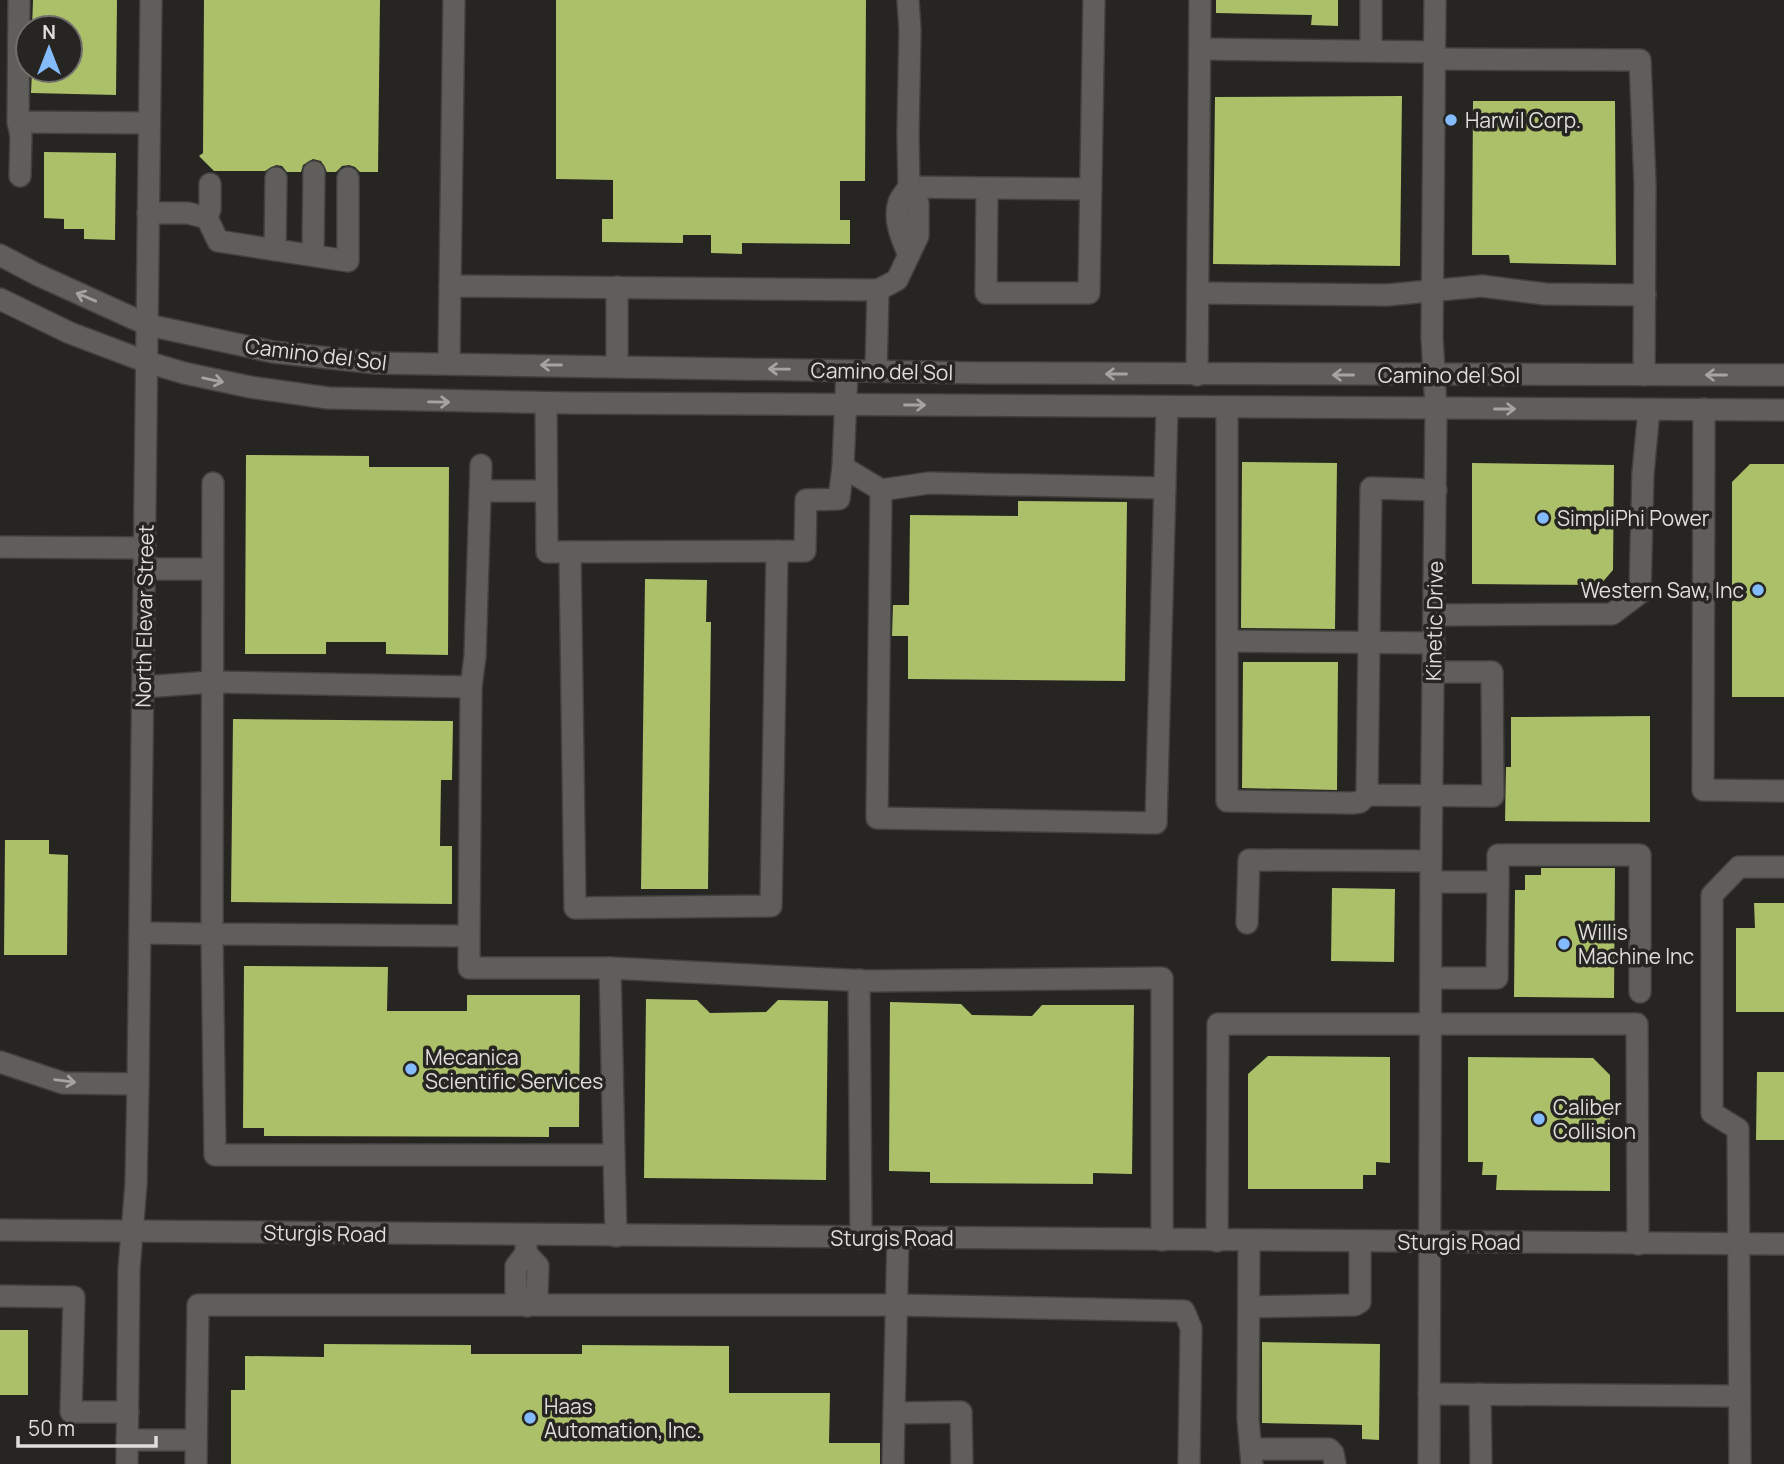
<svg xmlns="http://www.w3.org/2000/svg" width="1784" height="1464" viewBox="0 0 1784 1464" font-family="Manrope,sans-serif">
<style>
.building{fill:#abc069}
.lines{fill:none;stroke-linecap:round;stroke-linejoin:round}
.minor-casing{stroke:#41403e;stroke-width:24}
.minor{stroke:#5f5e5a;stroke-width:21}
.oneway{stroke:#a5a4a2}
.poi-dot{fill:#84bcfb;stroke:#262522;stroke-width:2.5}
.labels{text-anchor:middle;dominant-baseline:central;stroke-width:7;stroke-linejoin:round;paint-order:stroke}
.poi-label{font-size:21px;fill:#dfdedc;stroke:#262522;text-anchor:start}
.street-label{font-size:21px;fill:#dfdedc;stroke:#262522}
</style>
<rect width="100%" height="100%" fill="#262522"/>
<!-- building -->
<g class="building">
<path d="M33,0H117L116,95L31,93L32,70H70V28H32Z"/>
<path d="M204,0H380L378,172H360L355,167L349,165L342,166L336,172H327L321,161L313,159L303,165L301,172H287L282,166L276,165L265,171H214L199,156L203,153Z"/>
<path d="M556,0H866L865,181H840V220H850V244L742,243V254L711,253V235H683V243L602,242V219H613V180L556,179Z"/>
<path d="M1216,0H1338V26L1311,25L1312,15L1216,13Z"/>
<path d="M1402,96L1400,266L1213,264L1215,97Z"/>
<path d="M1473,101H1615L1616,265L1510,263L1509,255H1472Z"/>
<path d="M44,152L116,153L115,240L84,239V229H64V219L44,218Z"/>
<path d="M246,455L369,456V467H449L448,655L386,654V642H326V654H245Z"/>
<path d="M1242,462L1337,463L1335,629L1241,628Z"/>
<path d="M1472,463L1614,465L1613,570L1600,585L1472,584Z"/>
<path d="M1750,464H1784V697H1732V482Z"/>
<path d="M1018,501L1127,502L1125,681L908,679V636H892L893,605H909L910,515L1018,516Z"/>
<path d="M645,579L707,580L706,622H711L708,889H641Z"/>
<path d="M1243,662H1338L1337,790L1242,788Z"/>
<path d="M1650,716V822L1505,821L1506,767H1511V717Z"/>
<path d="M233,719L453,721L452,780H441L440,846H452V904L231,902Z"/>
<path d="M5,840H49V854L68,855L67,955H4Z"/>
<path d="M1541,868H1615L1614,998L1514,997L1515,890H1525V875H1541Z"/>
<path d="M1332,888L1395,889L1394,962L1331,961Z"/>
<path d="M1754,903H1784V1012H1736V928H1755Z"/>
<path d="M244,966L388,967L387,1011H467V995H580L579,1127H549V1137L264,1136V1128H243Z"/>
<path d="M646,999L697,1000L710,1013L766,1012L778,1000L828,1001L826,1180L644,1178Z"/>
<path d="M890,1002L961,1004L972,1015L1032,1016L1042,1005H1134L1132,1174L1093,1173V1184L930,1183V1172L889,1171Z"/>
<path d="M1268,1056L1390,1057V1163L1376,1162V1175H1363V1189H1248V1074Z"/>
<path d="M1468,1057L1593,1058L1610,1075V1191L1496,1190L1497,1175H1482L1483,1162H1468Z"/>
<path d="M1757,1072H1784V1140H1756Z"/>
<rect x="0" y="1330" width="28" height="65"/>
<path d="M1262,1342L1380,1344L1379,1440L1362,1439V1425L1262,1423Z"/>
<path d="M324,1344L471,1345V1354H582V1345L729,1346V1393H830L829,1443H880V1464H231V1390H245V1356L324,1357Z"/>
</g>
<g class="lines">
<!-- minor casing -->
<g class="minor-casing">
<g id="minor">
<path d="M19,0L18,122L149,123"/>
<path d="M1200,49L1435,52"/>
<path d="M1371,51V0"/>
<path d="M1435,59L1640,60L1645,184L1644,375"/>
<path d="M18,122L21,136L20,176"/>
<path d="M909,187L987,188L986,293H1089L1094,0"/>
<path d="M987,188L1091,189"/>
<path d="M148,213H188L207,218L218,241L348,261V178"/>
<path d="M207,218L210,209V184"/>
<path d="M275,250L276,178"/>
<path d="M0,255L36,274L148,325L273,352L376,363L982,373L1784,375"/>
<path d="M313,255L314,172"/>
<path d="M909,255C902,240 893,219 899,202C901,197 906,191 909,187"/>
<path d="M450,286L454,0"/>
<path d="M878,290L897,280L918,236V203L909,187L908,134L910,30L908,0"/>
<path d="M1198,293L1387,295L1482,286L1545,294L1645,295"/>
<path d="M0,299L70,333L147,362L184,373L250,387L328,398L569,403L1784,410"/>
<path d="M449,364L450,286L878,290L876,371"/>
<path d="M617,365V287"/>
<path d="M1197,375L1200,0"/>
<path d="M546,403L547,552L805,551L806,500L839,499L843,467L847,371"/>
<path d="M1227,407V641L1434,643"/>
<path d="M1704,409L1703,790L1784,791"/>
<path d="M843,467L881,490L877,818L1156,823L1167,407"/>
<path d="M213,483L212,934L469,936V968H610"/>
<path d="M881,490L929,483L1165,488"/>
<path d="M481,491H546"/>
<path d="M0,547L145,548"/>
<path d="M570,552L575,908L771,906L777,551"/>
<path d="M144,569H212"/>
<path d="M1435,615L1612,614L1640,593L1643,473L1649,410"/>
<path d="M1227,641V801L1353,803L1360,802L1367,795"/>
<path d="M1433,672H1492L1493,796L1367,795L1371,488L1436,490"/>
<path d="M143,687L212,682L471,687"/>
<path d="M1432,882H1498V855H1640V992"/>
<path d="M1247,923L1249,860L1431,861"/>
<path d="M141,933L212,934L215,1155H614L610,968L868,981L1162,978V1240"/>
<path d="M469,936L471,687L475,656L481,465"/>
<path d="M1431,978H1497L1498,882"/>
<path d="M859,980L861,1238"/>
<path d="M0,1062L63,1083L138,1084"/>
<path d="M614,1155L616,1236"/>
<path d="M0,1230L1784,1244"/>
<path d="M526,1235V1253L516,1266V1295L527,1306L537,1295L538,1266L526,1253"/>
<path d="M898,1237L894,1413L961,1412L962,1464"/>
<path d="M1217,1241L1218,1024H1637L1638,1244"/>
<path d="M1249,1241L1248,1419L1252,1464"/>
<path d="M0,1296L74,1297L71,1412H128"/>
<path d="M1249,1307L1355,1305L1360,1302V1242"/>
<path d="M1429,1394L1738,1396"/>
<path d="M1480,1394L1481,1464"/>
<path d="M127,1440H196"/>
<path d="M1251,1449H1329L1333,1453L1335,1464"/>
<path d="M127,1464L129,1269L136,1184L138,1084L151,0"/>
<path d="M196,1464L198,1305H897L1184,1311L1191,1328L1189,1464"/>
<path d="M893,1464L894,1413"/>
<path d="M1429,1464L1431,861L1436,409L1432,337L1435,0"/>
<path d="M1740,1464L1738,1129L1712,1113V895L1739,867H1784"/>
</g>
</g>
<!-- minor -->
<use href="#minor" class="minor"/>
</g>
<!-- one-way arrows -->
<defs><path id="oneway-shaft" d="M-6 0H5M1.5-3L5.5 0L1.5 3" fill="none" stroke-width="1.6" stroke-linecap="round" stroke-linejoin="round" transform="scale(1.75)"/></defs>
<g class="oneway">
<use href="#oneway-shaft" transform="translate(86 297) rotate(-157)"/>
<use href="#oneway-shaft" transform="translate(551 365) rotate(-180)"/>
<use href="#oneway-shaft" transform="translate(779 369) rotate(-179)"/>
<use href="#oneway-shaft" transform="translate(1116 374) rotate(-180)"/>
<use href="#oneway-shaft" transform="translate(1343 375) rotate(180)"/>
<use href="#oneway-shaft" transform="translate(1716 375) rotate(-180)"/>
<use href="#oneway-shaft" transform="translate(213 380) rotate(12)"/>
<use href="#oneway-shaft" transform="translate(439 402) rotate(1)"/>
<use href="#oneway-shaft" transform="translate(915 405)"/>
<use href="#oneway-shaft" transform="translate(1505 409)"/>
<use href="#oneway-shaft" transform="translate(65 1081) rotate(8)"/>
</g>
<!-- markers -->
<g class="poi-dot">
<circle cx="1451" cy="120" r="7"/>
<circle cx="1543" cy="518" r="7"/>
<circle cx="1758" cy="590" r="7"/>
<circle cx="1564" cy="944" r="7"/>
<circle cx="411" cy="1069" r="7"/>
<circle cx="1539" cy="1119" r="7"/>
<circle cx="530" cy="1418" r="7"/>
</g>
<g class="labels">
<!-- poi labels -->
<g class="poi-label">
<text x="1465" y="120">Harwil Corp.</text>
<text x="1557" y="518">SimpliPhi Power</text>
<text x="1744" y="590" text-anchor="end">Western Saw, Inc</text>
<text x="1578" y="932">Willis<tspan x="1578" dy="24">Machine Inc</tspan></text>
<text x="425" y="1057">Mecanica<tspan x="425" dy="24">Scientific Services</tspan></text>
<text x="1553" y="1107">Caliber<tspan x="1553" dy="24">Collision</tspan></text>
<text x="544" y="1406">Haas<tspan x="544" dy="24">Automation, Inc.</tspan></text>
</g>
<!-- street labels -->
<g class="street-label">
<text transform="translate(316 354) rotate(7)">Camino del Sol</text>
<text transform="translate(882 371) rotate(1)">Camino del Sol</text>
<text x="1449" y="375">Camino del Sol</text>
<text transform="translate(144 616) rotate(-89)">North Elevar Street</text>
<text transform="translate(1434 621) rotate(-89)">Kinetic Drive</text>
<text transform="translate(325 1233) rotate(1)">Sturgis Road</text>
<text x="892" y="1238">Sturgis Road</text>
<text x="1459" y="1242">Sturgis Road</text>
</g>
</g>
<!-- north arrow -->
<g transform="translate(49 49)"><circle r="33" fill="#262522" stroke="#706f6c" stroke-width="2"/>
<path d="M0-5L12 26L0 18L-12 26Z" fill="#84bcfb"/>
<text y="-10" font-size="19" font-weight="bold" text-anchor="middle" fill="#dfdedc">N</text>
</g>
<!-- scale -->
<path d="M18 1436v10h138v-10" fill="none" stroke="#dfdedc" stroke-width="3.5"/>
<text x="28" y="1436" font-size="21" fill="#dfdedc" stroke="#262522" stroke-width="5" paint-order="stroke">50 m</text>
</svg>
